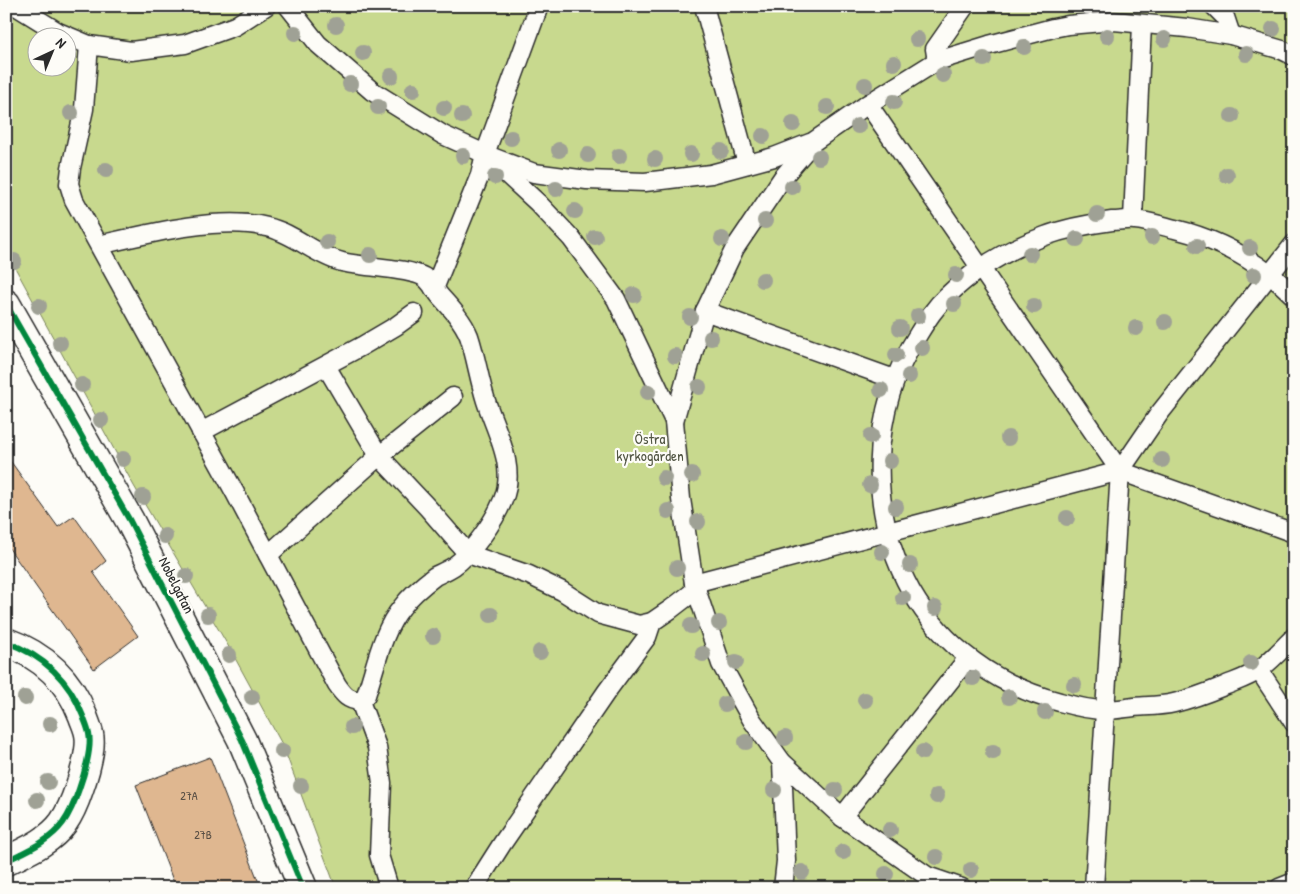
<svg xmlns="http://www.w3.org/2000/svg" width="1300" height="894" viewBox="0 0 1300 894" font-family="'Patrick Hand',sans-serif">
<style>
.green{fill:#c8d98e;stroke:#7a825c;fill-rule:evenodd}
.building{fill:#dfb790;stroke:#2b2b2b}
.lines{fill:none;stroke-linecap:round;stroke-linejoin:round}
.service-casing{stroke:#2b2b2b;stroke-width:21}
.minor-casing{stroke:#2b2b2b;stroke-width:31}
.service{stroke:#fdfcf7;stroke-width:18}
.minor{stroke:#fdfcf7;stroke-width:28}
.cycleway-casing{stroke:#fdfcf7;stroke-width:9}
.cycleway{stroke:#00873e;stroke-width:6}
.tree{fill:#9fa195}
.labels{text-anchor:middle;dominant-baseline:central;stroke-width:4.5;stroke-linejoin:round;paint-order:stroke}
.number-label{font-size:12px;fill:#584e44}
.park-label{font-size:15px;fill:#525644;stroke:#fdfcf7}
.street-label{font-size:15px;fill:#2b2b2b;stroke:#fdfcf7}
</style>
<rect width="100%" height="100%" fill="#fdfcf7"/>
<filter id="ink" filterUnits="userSpaceOnUse"><feTurbulence type="fractalNoise" baseFrequency=".02" numOctaves="2"/><feDisplacementMap in="SourceGraphic" scale="10" xChannelSelector="R" yChannelSelector="G"/><feConvolveMatrix kernelMatrix="1 2 1 2 8 2 1 2 1" color-interpolation-filters="sRGB"/></filter>
<g filter="url(#ink)">
<!-- green -->
<path class="green" d="M6,6H1294V888H336L283,746L230,649L134,486L6,251ZM38,38H68V68H38Z"/>
<!-- building -->
<g class="building">
<path d="M6,455L58,527L74,516L106,561L93,572L138,636L94,669L6,544Z"/>
<path d="M210,757L234,819L261,888H176L136,785Z"/>
</g>
<g class="lines">
<!-- service casing -->
<g class="service-casing">
<g id="service">
<path d="M16,6L58,32L89,45L84,109L71,168L69,184L74,200L234,491L337,685C344,695 348,700 360,701L366,695C376,666 382,631 402,607C411,595 423,585 435,576C441,573 448,570 454,566C472,553 494,522 503,500C517,467 496,432 486,401C479,379 476,357 469,336C463,321 451,308 440,296C435,290 430,281 424,277C409,268 362,267 342,262C315,255 294,233 267,227C220,215 146,234 99,245"/>
<path d="M288,6L318,44L372,91L443,135L485,154L538,203L571,238L616,299L674,421L681,499L694,583L721,664L752,720L782,762L842,817L927,876L962,888"/>
<path d="M704,6L747,164"/>
<path d="M1214,6L1225,17L1231,35"/>
<path d="M89,45L131,51L185,44L235,26L266,6"/>
<path d="M937,61L935,49L965,6"/>
<path d="M868,104L1120,471"/>
<path d="M492,157L534,173L587,180L645,182L711,174L774,157L810,143"/>
<path d="M1133,219L1142,25"/>
<path d="M434,289L480,175L485,154L539,6"/>
<path d="M1294,296C1261,263 1220,240 1175,229C1162,226 1148,221 1135,220C1128,219 1120,221 1112,221C1089,224 1067,228 1045,236C1009,249 974,269 947,296C935,307 927,320 919,333C869,410 867,511 911,591C943,647 997,686 1060,702C1074,706 1091,710 1105,710C1115,710 1125,708 1134,707C1147,706 1162,706 1174,703C1191,699 1207,693 1224,686C1236,681 1250,677 1260,669C1272,660 1283,648 1294,637"/>
<path d="M705,311L894,379"/>
<path d="M326,366L379,456L428,508L468,554L529,575L562,591L598,614L639,625L652,622L671,609L697,589"/>
<path d="M674,421L705,311L735,248L783,177L813,142L868,104L937,61L989,45L1053,28L1068,25L1114,21L1187,28L1231,35L1282,50L1294,56"/>
<path d="M201,432L362,346L396,326L414,313"/>
<path d="M268,555L379,456L453,397"/>
<path d="M694,583L1120,471L1294,533"/>
<path d="M1259,670L1294,723"/>
<path d="M360,701L377,747L382,783L379,855L389,888"/>
<path d="M782,762L786,861L783,888"/>
<path d="M842,817L968,658"/>
<path d="M474,888L502,844L607,691L647,637L652,622"/>
<path d="M1094,888L1120,471L1159,414L1294,244"/>
<path d="M1279,888L1294,882"/>
</g>
</g>
<!-- minor casing -->
<g class="minor-casing">
<g id="minor">
<path d="M6,304L130,521L242,740L303,888"/>
<path d="M6,642C42,655 69,679 83,716C85,722 88,728 89,734C92,748 84,775 79,789C75,801 70,813 63,823C49,842 26,851 6,861"/>
</g>
</g>
<!-- service -->
<use href="#service" class="service"/>
<!-- minor -->
<use href="#minor" class="minor"/>
<!-- cycleway casing -->
<g class="cycleway-casing">
<g id="cycleway">
<path d="M6,304L130,521L242,740L303,888"/>
<path d="M6,642C42,655 69,679 83,716C85,722 88,728 89,734C92,748 84,775 79,789C75,801 70,813 63,823C49,842 26,851 6,861"/>
</g>
</g>
<!-- cycleway -->
<use href="#cycleway" class="cycleway"/>
</g>
<!-- trees -->
<g class="tree">
<circle cx="336" cy="25" r="8"/>
<circle cx="1273" cy="29" r="8"/>
<circle cx="295" cy="33" r="8"/>
<circle cx="1107" cy="36" r="8"/>
<circle cx="917" cy="39" r="8"/>
<circle cx="1164" cy="39" r="8"/>
<circle cx="1024" cy="47" r="8"/>
<circle cx="363" cy="53" r="8"/>
<circle cx="1246" cy="54" r="8"/>
<circle cx="984" cy="59" r="8"/>
<circle cx="894" cy="63" r="8"/>
<circle cx="943" cy="75" r="8"/>
<circle cx="391" cy="76" r="8"/>
<circle cx="350" cy="84" r="8"/>
<circle cx="865" cy="85" r="8"/>
<circle cx="413" cy="90" r="8"/>
<circle cx="894" cy="102" r="8"/>
<circle cx="378" cy="107" r="8"/>
<circle cx="827" cy="107" r="8"/>
<circle cx="444" cy="108" r="8"/>
<circle cx="71" cy="113" r="8"/>
<circle cx="462" cy="116" r="8"/>
<circle cx="1232" cy="116" r="8"/>
<circle cx="793" cy="124" r="8"/>
<circle cx="858" cy="126" r="8"/>
<circle cx="763" cy="136" r="8"/>
<circle cx="511" cy="138" r="8"/>
<circle cx="559" cy="150" r="8"/>
<circle cx="721" cy="151" r="8"/>
<circle cx="691" cy="154" r="8"/>
<circle cx="588" cy="155" r="8"/>
<circle cx="463" cy="156" r="8"/>
<circle cx="619" cy="156" r="8"/>
<circle cx="819" cy="157" r="8"/>
<circle cx="655" cy="159" r="8"/>
<circle cx="106" cy="170" r="8"/>
<circle cx="1227" cy="175" r="8"/>
<circle cx="495" cy="177" r="8"/>
<circle cx="792" cy="187" r="8"/>
<circle cx="556" cy="189" r="8"/>
<circle cx="575" cy="211" r="8"/>
<circle cx="1097" cy="214" r="8"/>
<circle cx="765" cy="221" r="8"/>
<circle cx="595" cy="237" r="8"/>
<circle cx="1152" cy="237" r="8"/>
<circle cx="722" cy="239" r="8"/>
<circle cx="1077" cy="239" r="8"/>
<circle cx="327" cy="242" r="8"/>
<circle cx="1197" cy="246" r="8"/>
<circle cx="1250" cy="248" r="8"/>
<circle cx="1030" cy="254" r="8"/>
<circle cx="370" cy="255" r="8"/>
<circle cx="14" cy="261" r="8"/>
<circle cx="956" cy="275" r="8"/>
<circle cx="1254" cy="275" r="8"/>
<circle cx="763" cy="280" r="8"/>
<circle cx="634" cy="295" r="8"/>
<circle cx="954" cy="304" r="8"/>
<circle cx="39" cy="306" r="8"/>
<circle cx="1034" cy="306" r="8"/>
<circle cx="918" cy="316" r="8"/>
<circle cx="690" cy="317" r="8"/>
<circle cx="1165" cy="322" r="8"/>
<circle cx="900" cy="328" r="8"/>
<circle cx="1136" cy="328" r="8"/>
<circle cx="711" cy="338" r="8"/>
<circle cx="60" cy="343" r="8"/>
<circle cx="922" cy="348" r="8"/>
<circle cx="896" cy="355" r="8"/>
<circle cx="675" cy="356" r="8"/>
<circle cx="909" cy="376" r="8"/>
<circle cx="82" cy="385" r="8"/>
<circle cx="699" cy="387" r="8"/>
<circle cx="881" cy="390" r="8"/>
<circle cx="648" cy="392" r="8"/>
<circle cx="101" cy="420" r="8"/>
<circle cx="871" cy="436" r="8"/>
<circle cx="1008" cy="438" r="8"/>
<circle cx="123" cy="459" r="8"/>
<circle cx="1162" cy="460" r="8"/>
<circle cx="890" cy="461" r="8"/>
<circle cx="692" cy="475" r="8"/>
<circle cx="664" cy="478" r="8"/>
<circle cx="870" cy="485" r="8"/>
<circle cx="143" cy="497" r="8"/>
<circle cx="896" cy="507" r="8"/>
<circle cx="668" cy="511" r="8"/>
<circle cx="1067" cy="518" r="8"/>
<circle cx="698" cy="522" r="8"/>
<circle cx="165" cy="536" r="8"/>
<circle cx="882" cy="552" r="8"/>
<circle cx="910" cy="565" r="8"/>
<circle cx="677" cy="568" r="8"/>
<circle cx="186" cy="576" r="8"/>
<circle cx="903" cy="598" r="8"/>
<circle cx="935" cy="608" r="8"/>
<circle cx="208" cy="615" r="8"/>
<circle cx="491" cy="615" r="8"/>
<circle cx="719" cy="623" r="8"/>
<circle cx="691" cy="626" r="8"/>
<circle cx="433" cy="636" r="8"/>
<circle cx="540" cy="652" r="8"/>
<circle cx="703" cy="654" r="8"/>
<circle cx="229" cy="655" r="8"/>
<circle cx="736" cy="662" r="8"/>
<circle cx="1251" cy="663" r="8"/>
<circle cx="973" cy="678" r="8"/>
<circle cx="1074" cy="685" r="8"/>
<circle cx="252" cy="697" r="8"/>
<circle cx="1009" cy="697" r="8"/>
<circle cx="25" cy="698" r="8"/>
<circle cx="865" cy="700" r="8"/>
<circle cx="725" cy="704" r="8"/>
<circle cx="1045" cy="712" r="8"/>
<circle cx="50" cy="724" r="8"/>
<circle cx="352" cy="727" r="8"/>
<circle cx="785" cy="738" r="8"/>
<circle cx="746" cy="742" r="8"/>
<circle cx="282" cy="751" r="8"/>
<circle cx="923" cy="752" r="8"/>
<circle cx="993" cy="752" r="8"/>
<circle cx="48" cy="782" r="8"/>
<circle cx="301" cy="786" r="8"/>
<circle cx="774" cy="790" r="8"/>
<circle cx="835" cy="790" r="8"/>
<circle cx="937" cy="796" r="8"/>
<circle cx="37" cy="800" r="8"/>
<circle cx="890" cy="830" r="8"/>
<circle cx="843" cy="852" r="8"/>
<circle cx="936" cy="857" r="8"/>
<circle cx="971" cy="870" r="8"/>
<circle cx="802" cy="872" r="8"/>
<circle cx="886" cy="874" r="8"/>
</g>
</g>
<g class="labels">
<!-- number labels -->
<g class="number-label">
<text x="189" y="795">27A</text>
<text x="203" y="834">27B</text>
</g>
<!-- park labels -->
<g class="park-label">
<text x="650" y="438">Östra<tspan x="650" dy="17">kyrkogården</tspan></text>
</g>
<!-- street labels -->
<g class="street-label">
<text transform="translate(177 585) rotate(63)">Nobelgatan</text>
</g>
</g>
<!-- margin -->
<rect width="1300" height="894" fill="none" stroke="#fdfcf7" stroke-width="25"/>
<rect x="12" y="12" width="1275" height="869" fill="none" stroke="#2b2b2b" stroke-width="2" filter="url(#ink)"/>
<!-- north arrow -->
<g transform="translate(52 52) rotate(44)"><circle r="24" fill="#fdfcf7" stroke="#a9a8a5"/>
<path d="M0-4L9 19L0 12L-9 19Z" fill="#2b2b2b"/>
<text y="-8" font-size="14" font-weight="bold" text-anchor="middle" fill="#2b2b2b">N</text>
</g>
</svg>
